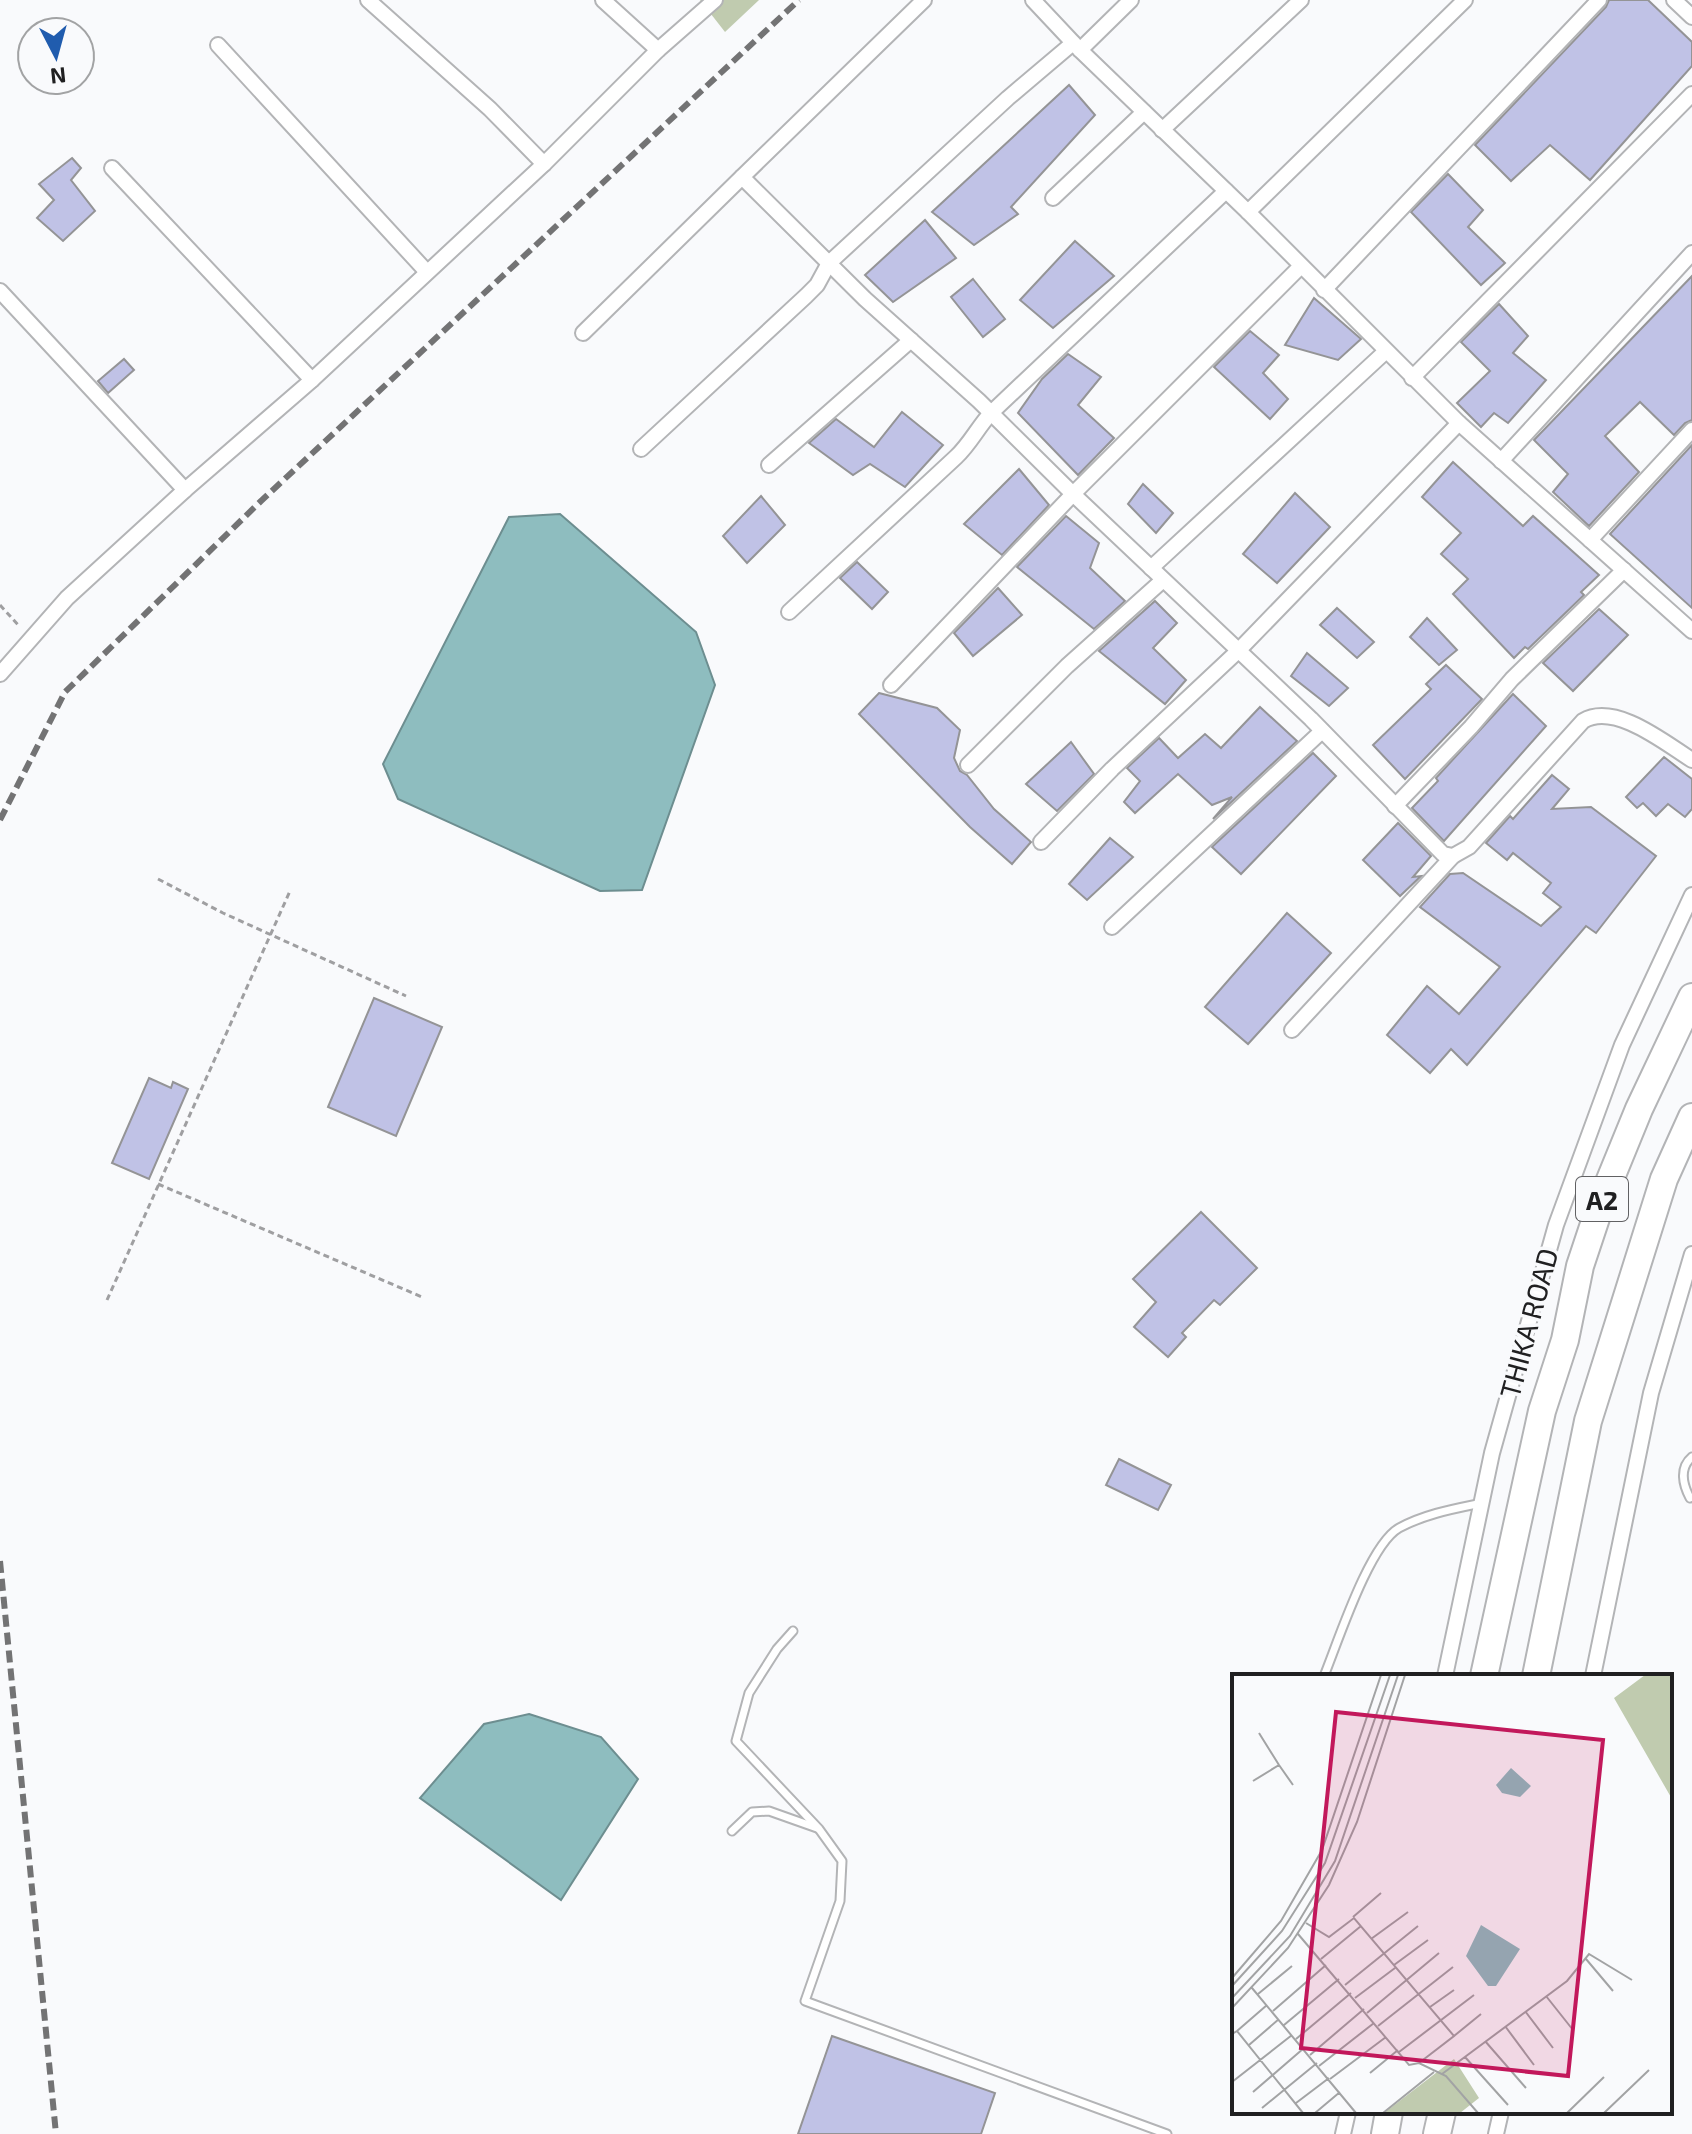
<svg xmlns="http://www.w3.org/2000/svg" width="1692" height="2134" viewBox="0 0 1692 2134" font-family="'Exo 2',sans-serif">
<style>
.green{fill:#c0cbaf}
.water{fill:#8ebdbf;stroke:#6d8e90;stroke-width:2}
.building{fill:#c0c2e6;stroke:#949496;stroke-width:2}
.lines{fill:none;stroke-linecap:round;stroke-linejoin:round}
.lane-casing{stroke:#b3b4b6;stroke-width:11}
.street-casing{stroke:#b3b4b6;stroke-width:18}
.highway-casing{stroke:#b3b4b6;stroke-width:30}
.path{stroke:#9f9fa1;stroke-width:3;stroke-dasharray:6 4;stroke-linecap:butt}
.lane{stroke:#fff;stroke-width:7}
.street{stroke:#fff;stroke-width:14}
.highway{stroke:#fff;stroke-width:26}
.rail{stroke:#737374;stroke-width:6;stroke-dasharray:12 6;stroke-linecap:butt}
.labels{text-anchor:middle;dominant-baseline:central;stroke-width:7;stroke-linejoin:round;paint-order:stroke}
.shield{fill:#f9fafc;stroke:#616163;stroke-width:2}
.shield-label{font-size:26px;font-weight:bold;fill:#202021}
.street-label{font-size:28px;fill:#202021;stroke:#f9fafc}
.inset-road{fill:none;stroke:#a2a3a4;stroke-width:2}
.view{fill:#c2185b;fill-opacity:0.15;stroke:#c2185b;stroke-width:4}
.inset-edge{fill:none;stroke:#202021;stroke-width:4}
</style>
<rect width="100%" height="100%" fill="#f9fafc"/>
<!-- green -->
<path class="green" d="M700,0H759L725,32Z"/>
<!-- water -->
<g class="water">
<path d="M560,514L696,632L715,685L642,890L600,891L398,799L383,764L509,517Z"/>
<path d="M529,1714L601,1737L638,1779L561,1900L420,1798L484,1724Z"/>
</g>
<!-- building -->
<g class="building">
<path d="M1609,0H1648L1692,42V66L1590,180L1550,145L1511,181L1475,145L1606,7Z"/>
<path d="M1069,85L1095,115L1011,207L1018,214L974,245L932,212Z"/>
<path d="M72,158L81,168L71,180L95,211L63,241L37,218L54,200L39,184Z"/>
<path d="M1448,174L1483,210L1468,227L1505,263L1481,285L1411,212Z"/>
<path d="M925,220L956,258L893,302L865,275Z"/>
<path d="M1075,241L1114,276L1053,328L1020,300Z"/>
<path d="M1692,276V420L1685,423L1674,435L1640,402L1605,436L1639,472L1589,526L1553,492L1568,474L1534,440Z"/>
<path d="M973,279L1005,319L983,337L951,297Z"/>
<path d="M1314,298L1361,339L1338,360L1285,345Z"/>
<path d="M1499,304L1528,336L1513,353L1546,380L1508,423L1494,413L1481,427L1457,403L1490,371L1461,342Z"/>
<path d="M1250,331L1279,355L1263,373L1288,399L1270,419L1214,367Z"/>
<path d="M1068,354L1101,377L1078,405L1114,438L1078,475L1018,413L1042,379Z"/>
<path d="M124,359L134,370L108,393L98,381Z"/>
<path d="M902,412L943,445L905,487L870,464L853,475L809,443L836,419L874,447Z"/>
<path d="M1692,445V608L1610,534Z"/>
<path d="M1453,462L1523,526L1533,516L1599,575L1581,592L1584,595L1528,649L1525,647L1514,658L1453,594L1468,579L1441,554L1461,533L1422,497Z"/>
<path d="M1019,469L1049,505L1002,555L964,524Z"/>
<path d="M1143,484L1173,513L1156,533L1128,504Z"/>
<path d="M1295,493L1330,527L1277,583L1243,554Z"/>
<path d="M761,496L785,525L747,563L723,536Z"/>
<path d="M1066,516L1099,543L1090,568L1125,601L1094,629L1017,567Z"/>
<path d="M857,562L888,592L872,609L840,578Z"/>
<path d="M998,588L1022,615L973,656L954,633Z"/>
<path d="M1155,601L1177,623L1153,648L1186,680L1165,704L1099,651Z"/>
<path d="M1337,608L1374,642L1357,658L1320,625Z"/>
<path d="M1599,609L1628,635L1573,691L1543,663Z"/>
<path d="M1427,618L1457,650L1439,665L1410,637Z"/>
<path d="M1307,653L1348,688L1329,706L1291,676Z"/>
<path d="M1446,665L1482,699L1405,779L1373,745L1431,689L1426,684Z"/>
<path d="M879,693L937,708L960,730L954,758L960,771L967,775L994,809L1031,842L1012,864L970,827L859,714Z"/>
<path d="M1513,694L1546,726L1444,841L1412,808L1438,781L1436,778Z"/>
<path d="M1260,707L1297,741L1213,819L1232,797L1212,805L1178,774L1135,813L1124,802L1140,781L1127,768L1159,738L1178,758L1205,734L1221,748Z"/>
<path d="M1071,742L1094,774L1057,811L1026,784Z"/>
<path d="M1313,753L1336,776L1241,874L1212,847Z"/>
<path d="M1664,757L1692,779V809L1685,817L1668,804L1656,816L1643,803L1637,808L1626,797Z"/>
<path d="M1552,775L1569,789L1552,809L1591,807L1656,856L1596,933L1586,926L1467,1065L1451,1049L1430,1073L1387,1035L1427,986L1459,1014L1500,967L1420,907L1450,874L1463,873L1541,926L1561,907L1543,893L1551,883L1513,853L1507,860L1486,843L1510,816L1513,819Z"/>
<path d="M1398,823L1431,856L1413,877L1421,876L1400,896L1363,860Z"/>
<path d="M1110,838L1133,857L1087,900L1069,884Z"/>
<path d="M1287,913L1331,953L1248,1044L1205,1007Z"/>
<path d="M374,998L442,1027L396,1136L328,1107Z"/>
<path d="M149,1078L171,1088L173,1082L188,1089L149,1179L112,1163Z"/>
<path d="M1201,1212L1257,1268L1220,1305L1214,1300L1182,1333L1186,1337L1168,1357L1134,1327L1156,1302L1133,1279Z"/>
<path d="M1119,1459L1171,1485L1158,1510L1106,1485Z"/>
<path d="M832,2036L995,2093L981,2134H798Z"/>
</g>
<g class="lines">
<!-- lane casing -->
<g class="lane-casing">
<g id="lane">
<path d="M1690,1498C1683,1485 1679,1468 1692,1457"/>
<path d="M793,1631L777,1649L749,1693L736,1741L819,1829L842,1861L840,1901L805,2001L1167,2134"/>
<path d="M1324,1676C1338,1642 1369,1545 1399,1528C1425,1514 1453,1509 1482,1503"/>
<path d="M732,1831L752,1812L769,1811L817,1828"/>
</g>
</g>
<!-- street casing -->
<g class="street-casing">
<g id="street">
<path d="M368,0L490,109L544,164"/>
<path d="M603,0L658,50"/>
<path d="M924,0L742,177L865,299L979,401L1073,494L1311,719L1443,854L1453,856L1469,847L1583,721C1615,702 1665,743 1692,760"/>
<path d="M1033,0L1080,50L1248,212L1459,423L1692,631"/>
<path d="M1674,0L1692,17"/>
<path d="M218,45L426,271"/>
<path d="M1080,50L1131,0"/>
<path d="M1162,130L1301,0"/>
<path d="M112,168L312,380"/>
<path d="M1053,198L1144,112"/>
<path d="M1248,212L1465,0"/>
<path d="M1324,290L1599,0"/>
<path d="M0,291L185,490"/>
<path d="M583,333L742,177"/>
<path d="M1412,378L1692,94"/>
<path d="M641,449L806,296L817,285L829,263L1008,98L1073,43"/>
<path d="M1501,461L1692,253"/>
<path d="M769,465L911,340"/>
<path d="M1590,540L1692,430"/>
<path d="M1151,568L1385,352"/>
<path d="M789,612L956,457C970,444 978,427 991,413L1226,191"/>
<path d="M0,674L67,598L185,490L312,380L544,164L658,50L715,0"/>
<path d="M891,685L1073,494L1301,266"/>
<path d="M968,765L1067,666L1163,580"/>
<path d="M1395,806L1471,727L1512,679L1624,570"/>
<path d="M1041,842L1112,769L1238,651L1459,423"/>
<path d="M1112,927L1322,731"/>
<path d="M1292,1030L1453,856"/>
<path d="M1445,1676L1492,1453L1556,1225L1622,1045L1692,895"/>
<path d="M1593,1676L1651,1393L1692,1254"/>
<path d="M1343,2134L1348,2112"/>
<path d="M1496,2134L1501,2112"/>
</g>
</g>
<!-- highway casing -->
<g class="highway-casing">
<g id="highway">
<path d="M1484,1676L1542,1411L1565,1340L1580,1266L1603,1197L1639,1109L1692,997"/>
<path d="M1536,1676L1588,1421L1664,1179L1692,1117"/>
<path d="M1385,2134L1389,2112"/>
<path d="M1437,2134L1442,2112"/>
</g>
</g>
<!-- path -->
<g class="path">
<path d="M0,605L20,627"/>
<path d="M158,879L223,913L406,996"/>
<path d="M158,1184L422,1297"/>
<path d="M107,1300L290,891"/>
</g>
<!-- lane -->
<use href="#lane" class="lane"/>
<!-- street -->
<use href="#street" class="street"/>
<!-- highway -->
<use href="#highway" class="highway"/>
<!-- rail -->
<g class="rail">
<path d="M0,820L65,692L261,501L799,0"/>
<path d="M0,1561L56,2134"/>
</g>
</g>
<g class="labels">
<!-- shield labels -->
<rect class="shield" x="1576" y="1177" width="52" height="44" rx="6"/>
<g class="shield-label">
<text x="1602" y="1199">A2</text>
</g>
<!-- street labels -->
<g class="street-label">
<text transform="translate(1528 1323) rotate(-75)">THIKA ROAD</text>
</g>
</g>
<!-- overview -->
<g transform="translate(1232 1674)">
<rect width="440" height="440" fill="#f9fafc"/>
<path d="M413,1H440V125L382,24ZM222,385L247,424L228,439H152Z" fill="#c0cbaf"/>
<path d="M279,94L299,112L288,123L270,119L264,111ZM249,251L288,275L264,312H256L234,282Z" fill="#8ebdbf"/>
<path class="inset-road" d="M27,59L47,91M21,107L47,91L61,111M121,243L149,219M74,249L97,263L122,244L222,362L187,389M66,260L177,391L187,389L214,402L246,439M139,265L176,238M89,285L129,252M354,285L381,317M162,291L196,266M0,304L49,247L90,176L149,1M113,311L186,252M0,312L50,257L93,189L158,1M20,314L124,439M26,320L60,292M314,322L341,356M0,324L58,262L103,187L166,1M123,324L163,294M198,333L222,316M0,334L56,274L97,211L125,148L173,1M41,337L94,291M293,337L321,374M135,339L207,279M52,351L107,305M146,352L221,293M273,352L302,391M5,357L35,331M0,360L5,357L71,439M222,362L249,340M64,365L119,319M253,367L294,414M17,371L47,345M167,378L242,321M78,381L132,335M233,383L276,431M87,392L142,349M138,399L166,376M210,400L335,307L357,280L400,306M98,405L154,363M0,408L60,361M21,418L72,374M64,429L97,404M30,434L85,389M83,439L108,418M151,439L202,398M335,439L372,403M372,439L417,396"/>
<path class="view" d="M104,38L371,66L336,402L69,374Z"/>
<rect width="440" height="440" class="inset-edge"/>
</g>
<!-- north arrow -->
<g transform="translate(56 56) rotate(174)"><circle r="38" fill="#f9fafc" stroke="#a2a3a4" stroke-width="2"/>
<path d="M0-6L14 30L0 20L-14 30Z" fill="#205cae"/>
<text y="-12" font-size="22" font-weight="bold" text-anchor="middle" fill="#202021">N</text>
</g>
</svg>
